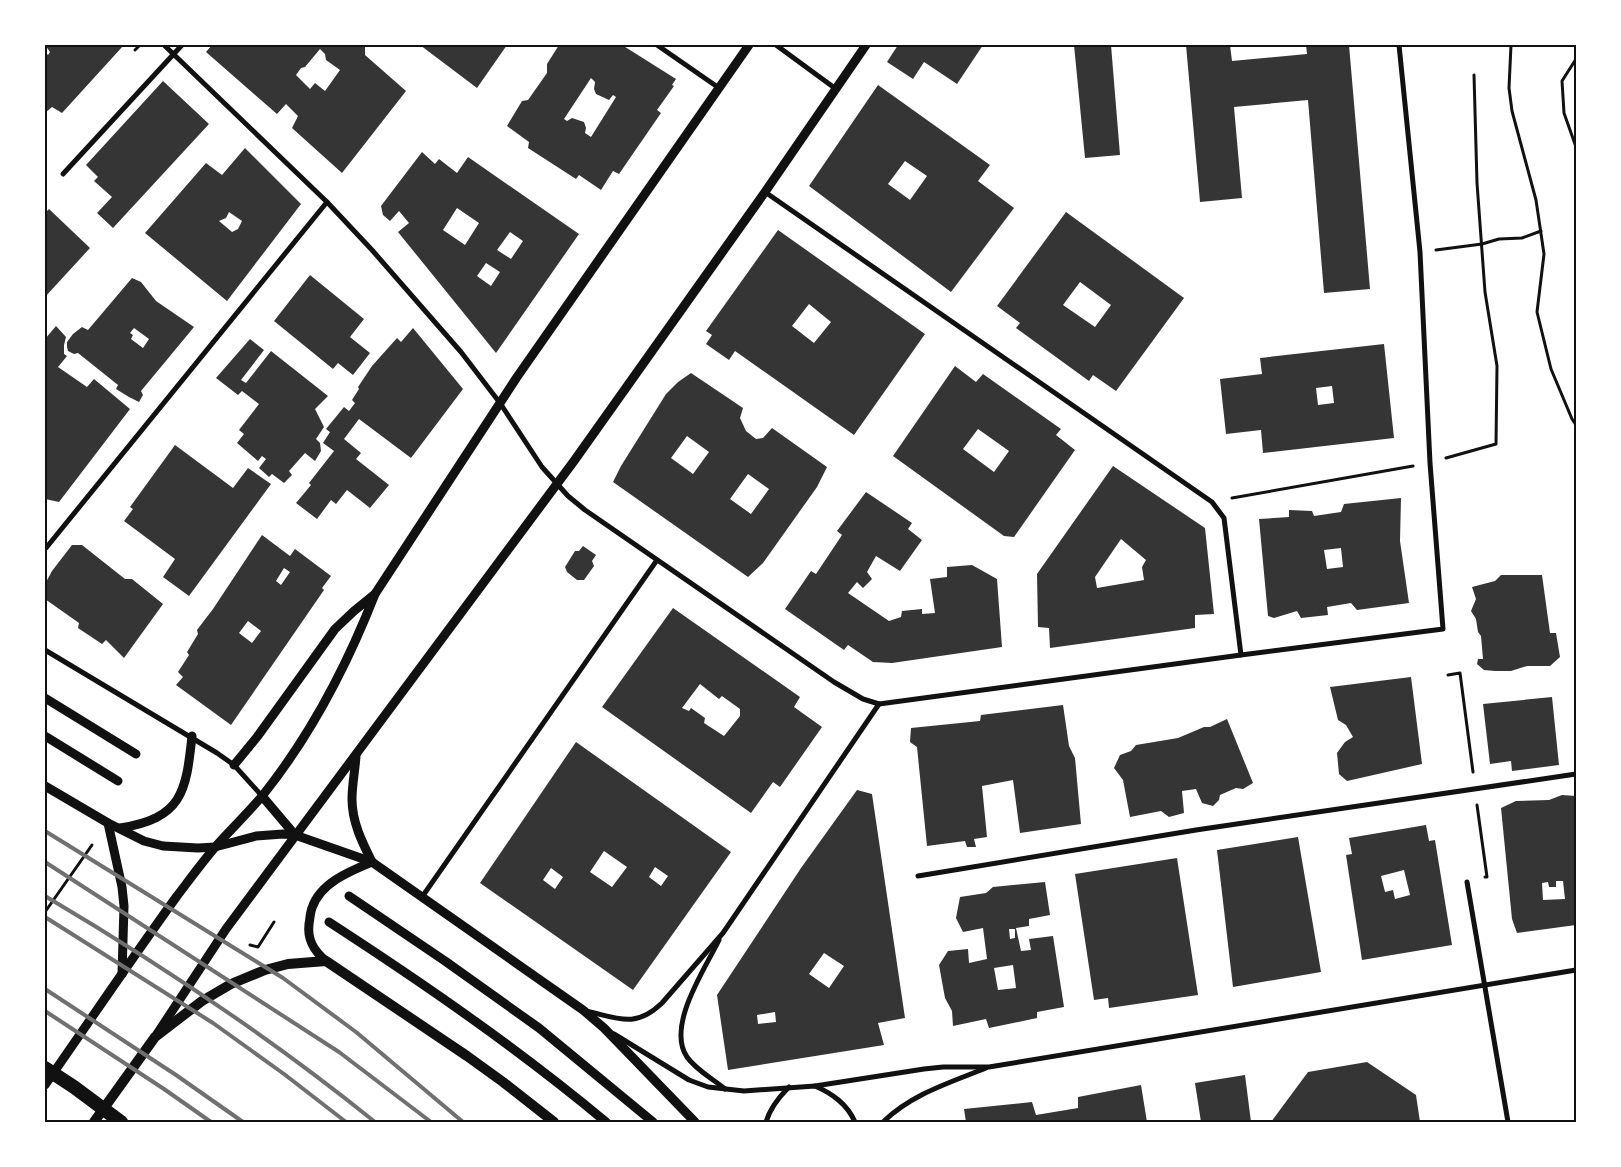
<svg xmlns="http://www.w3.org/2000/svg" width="1621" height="1167" viewBox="0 0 1621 1167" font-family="Ubuntu,sans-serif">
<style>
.building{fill:#353535;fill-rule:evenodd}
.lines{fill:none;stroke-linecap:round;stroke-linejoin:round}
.path{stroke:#111;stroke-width:3}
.minor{stroke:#111;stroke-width:5}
.tertiary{stroke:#111;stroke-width:9}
.secondary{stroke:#111;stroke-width:10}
.trunk{stroke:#111;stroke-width:14}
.rail{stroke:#707070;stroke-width:4}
.neatline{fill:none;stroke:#111;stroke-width:2}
</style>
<rect width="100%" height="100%" fill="#fff"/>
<!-- building -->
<g class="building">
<path d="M45,45H122L123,46L62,113L52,107L45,113V52L48,55L50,52Z"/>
<path d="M212,45H365V55L406,91L342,173L292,128L298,116L286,104L277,114L206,52ZM320,49L325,54L326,60L340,70L325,91L315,83L310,89L296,75L301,68L305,67Z"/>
<path d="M420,45H507L477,88Z"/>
<path d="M559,45H622L676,79L672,85L674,86L657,110L661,113L619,174L613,171L601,190L579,175L576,179L528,148L529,142L507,126L522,101L528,100L547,73V64ZM591,78L595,82L594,89L596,94L609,100L613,95L616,97L591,137L585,133L586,128L584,122L572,118L567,121L564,119Z"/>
<path d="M898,45H983L957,84L924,62L913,79L887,62Z"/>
<path d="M1074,45H1111L1120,155L1085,158Z"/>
<path d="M1186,45H1230L1232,61L1307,54L1306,45H1349L1370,289L1324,293L1308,100L1234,107L1242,198L1200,202Z"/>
<path d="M163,81L209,124L113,228L97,213L112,197L94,181L98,177L86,165Z"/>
<path d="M878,85L990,165L978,181L1014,208L951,292L809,186ZM905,161L927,176L910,200L888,184Z"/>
<path d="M245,148L301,204L227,301L145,233L206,163L222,175ZM229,212L242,221L238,229L232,232L219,221L226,218Z"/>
<path d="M422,152L435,164L439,159L457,173L468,157L579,234L496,353L398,232L409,223L399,211L390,221L383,215L381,206ZM457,208L479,223L465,245L443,230ZM510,232L523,241L511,259L497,250ZM486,263L500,272L491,286L477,276Z"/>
<path d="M49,209L90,248L45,297V213Z"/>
<path d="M1066,212L1184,298L1116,391L1093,375L1089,381L1016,328L1020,323L997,306ZM1080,282L1111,305L1095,327L1063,305Z"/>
<path d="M778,230L925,334L854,435L735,351L729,360L706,344L712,335L706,331ZM809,304L831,322L814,343L792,326Z"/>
<path d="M310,275L364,319L350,337L370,353L353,375L338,363L333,369L274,321Z"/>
<path d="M132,278L141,282L156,301L194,327L141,391L143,395L139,402L129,397L116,389L118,385L78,353L74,354L68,351L67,347V342L73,334L82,327L88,330ZM134,328L149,339L143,348L131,339L133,335L130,333Z"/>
<path d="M56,326L66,337L64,345V354L67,356L58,367L87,387L94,379L130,409L59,502L45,499V339Z"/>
<path d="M413,328L463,389L411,458L359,419L344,439L361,453L356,459L389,485L370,508L347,490L336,504L331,500L317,519L296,503L311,485L309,483L334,451L323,443L330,432L326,429L344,407L349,411L355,403L352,400L359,389L358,387L372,366L397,338L401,342Z"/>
<path d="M250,339L264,350L241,380L246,383L271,351L328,396L315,409L324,427L316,439L320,443L321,451L315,461L305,453L289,471L292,475L284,483L272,474L269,477L259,468L266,459L262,456L258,461L237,443L244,434L239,430L259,404L242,391L238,395L216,378Z"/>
<path d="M1384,344L1394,438L1263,453L1261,430L1226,434L1220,379L1262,374L1260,358ZM1332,386L1334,403L1318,405L1316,388Z"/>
<path d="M955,366L976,382L983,374L1061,429L1056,435L1075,450L1014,537L1004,536L893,456ZM978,429L1009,451L994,472L963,449Z"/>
<path d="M691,373L743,408L740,418L746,431L756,439L763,438L772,428L827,467L817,487L763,563L748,577L613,482L621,466L666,394L678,382ZM687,436L709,452L693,474L671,458ZM748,474L769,489L751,514L730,499Z"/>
<path d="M175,445L233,488L248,468L271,484L189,596L163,577L175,559L124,521L133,509L130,507Z"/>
<path d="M1113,466L1205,528L1214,614L1195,615V628L1050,648L1049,628L1038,627L1037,574ZM1121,539L1146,560L1142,567L1144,580L1097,588L1095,577Z"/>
<path d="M866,492L912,523L908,529L922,540L900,571L876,556L867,572L872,579L863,588L857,582L848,593L889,621L901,617L902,611L922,609V614L935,613L930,579L947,577V567L972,565L997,579L1002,647L892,663L873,662L848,645L844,650L785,609L811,571L816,574L842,535L837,531Z"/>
<path d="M1401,498L1400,541L1409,603L1357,610L1351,603L1327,607L1328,615L1301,618L1297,611L1274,618L1268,616L1259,519L1289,517V510L1312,511L1314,516L1341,512L1344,504ZM1341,548L1343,567L1327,569L1324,550Z"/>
<path d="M262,535L290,556L295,549L331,576L322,588L324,590L231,725L176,685L183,677L178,672L189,655L187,652L198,634L197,630L213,609ZM284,568L290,572L281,585L276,581ZM248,621L261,631L252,643L239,633Z"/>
<path d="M72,545H82L125,579H132L163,604L124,658L106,640L102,644L78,628L79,623L45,599V584L52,571Z"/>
<path d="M583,546L596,555L592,561L594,566L584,580H577L567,572L565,567L575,551H579Z"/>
<path d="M1501,575H1542L1550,633H1556L1560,657L1550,666H1527L1511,671H1495L1484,670L1477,664L1478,659H1483L1481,636L1478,632L1476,619L1471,611L1476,599L1472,587L1495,581Z"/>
<path d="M673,608L800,697L794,707L822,727L780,787L773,782L751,813L602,707ZM700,684L719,699L722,696L740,709V716L724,736L704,723L705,718L691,708L689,711L682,708Z"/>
<path d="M1411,677L1422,764L1347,781L1339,774L1337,753L1345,742L1353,737L1346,725L1338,720L1330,687Z"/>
<path d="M1552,697L1559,765L1512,771L1511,761L1490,764L1483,704Z"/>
<path d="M1063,705L1069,746L1075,758L1081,824L1020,833L1013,780L982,786L987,837L974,839L976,847H967L965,841L927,846L917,747L910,742L911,728L980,721L981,715Z"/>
<path d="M1227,719L1253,783L1243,789L1236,788L1220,795L1219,800L1213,806L1202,803L1196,789L1182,791L1184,813L1169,817L1161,811L1130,817L1123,780L1114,768L1120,755L1131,751L1136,745L1178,738L1204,727H1210Z"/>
<path d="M576,742L731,852L633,990L480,883ZM604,851L627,867L612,887L590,872ZM655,867L668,876L661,886L649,877ZM551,868L563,877L555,889L543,880Z"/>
<path d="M857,790L872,794L905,1018L878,1023L884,1045L728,1070L717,995L801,868ZM824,953L844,966L829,988L809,974ZM775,1012L776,1022L758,1024L757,1015Z"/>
<path d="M1562,795L1576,796V925L1517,933L1512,919L1501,808L1516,801L1549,800ZM1556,881H1563L1565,899L1543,900L1542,883L1548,882L1549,887H1556Z"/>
<path d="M1426,825L1429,841L1435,840L1452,945L1362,960L1346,855L1352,854L1349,838ZM1404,870L1410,895L1395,899L1393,890L1385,892L1381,876Z"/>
<path d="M1298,837L1321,972L1233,987L1217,850Z"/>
<path d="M1177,858L1198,995L1109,1008L1108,998L1094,1000L1075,874Z"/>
<path d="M1045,882L1050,915L1029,919V926L1016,928L1021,951L1031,950L1029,939L1053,936L1064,1007L1037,1012V1018L989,1028L986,1019L953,1026L952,1011L945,998L939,965L948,951L968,949L969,963L987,959L983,928L963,932L956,918L960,897L986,893L993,887ZM1009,929H1015V938L1010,939ZM1013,965L1016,988L998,990L994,968Z"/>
<path d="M1367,1062L1416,1095L1420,1122H1271L1308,1072Z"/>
<path d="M1245,1075L1251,1122H1201L1195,1083Z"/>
<path d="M1141,1085L1147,1122H966L964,1109L1032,1102L1036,1115L1078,1108V1097Z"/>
</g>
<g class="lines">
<!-- path -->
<g class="path">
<path d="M1511,45L1509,88L1512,111L1536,200L1544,254L1537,312L1551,369L1572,419L1576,425"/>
<path d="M135,50L140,45"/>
<path d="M1576,59L1562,81L1564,113L1576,147"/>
<path d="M1436,250L1482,244L1499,239L1522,238L1541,231"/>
<path d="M1446,458L1496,444L1497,366L1485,292L1477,183L1474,75"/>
<path d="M1232,498L1413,466"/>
<path d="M1448,675L1460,673L1473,772"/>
<path d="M1477,805L1487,877H1485"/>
<path d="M45,912L92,845"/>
<path d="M250,945L258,947L274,922"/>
</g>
<!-- minor -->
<g class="minor">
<path d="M164,45L327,202L372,250L461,352L500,403L542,467L568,496L585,510L834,682L863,699L879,704L1241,655L1443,629L1430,463L1420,252L1399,45"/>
<path d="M657,45L719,88"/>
<path d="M776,45L836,89"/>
<path d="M63,174L182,45"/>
<path d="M765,192L1212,502L1224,518L1241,655"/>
<path d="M46,548L327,202"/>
<path d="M45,650L217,753L234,765L262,796"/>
<path d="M918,876L1196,830L1576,774"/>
<path d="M1467,882L1508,1122"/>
<path d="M422,897L657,560"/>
<path d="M719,940C705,969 666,1026 687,1057C696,1070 713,1079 725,1089"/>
<path d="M586,1011C618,1018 635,1029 662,1003L723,933L879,704"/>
<path d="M614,1034L689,1080L708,1087L744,1091L815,1086C833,1094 847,1104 855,1122"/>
<path d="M815,1086L924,1069L943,1067H989L1576,970"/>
<path d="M766,1122C770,1108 779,1097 789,1087"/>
<path d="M883,1122C912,1094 949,1083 986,1068"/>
</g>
<!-- tertiary -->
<g class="tertiary">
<path d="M45,698L136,754"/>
<path d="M45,736L118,781"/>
<path d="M356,756C355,771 352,785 352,799C352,822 362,842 372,862"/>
<path d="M234,765L257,737L335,629L354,611L375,594"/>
<path d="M45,786L108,823L144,841L163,846L198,848L215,847L256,836L283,834L295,835L372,862L583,1010L604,1028L695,1122"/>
<path d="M262,796L295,835"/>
<path d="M108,823L122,887L124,906L122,974"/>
<path d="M120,828C182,818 186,793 192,736"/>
<path d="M349,896L445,961L539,1028L653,1122"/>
<path d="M329,922C426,985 517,1048 606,1122"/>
<path d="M326,961C314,951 307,940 309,924C310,919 310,913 312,908C320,883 350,871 372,862"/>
<path d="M157,1034L226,929L574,461L765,192L866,45"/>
<path d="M45,1085C89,1022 132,958 177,896C190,879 203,861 217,845C232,828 249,812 263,795C310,736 348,663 375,594L517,377L749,45"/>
</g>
<!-- secondary -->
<path class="secondary" d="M94,1122L155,1037L202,1001L231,984L265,970L288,964L326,961L467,1056L503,1082L554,1122"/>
<!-- trunk -->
<path class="trunk" d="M45,1068L74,1087L121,1122"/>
<!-- rail -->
<g class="rail">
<path d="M45,831L283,978L356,1032L463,1122"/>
<path d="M45,862L339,1052L431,1122"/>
<path d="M45,896C160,964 271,1038 375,1122"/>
<path d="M45,917L213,1023L284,1074L346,1122"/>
<path d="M45,989L176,1075L243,1122"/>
<path d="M45,1011L164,1089L211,1122"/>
</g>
</g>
<!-- border -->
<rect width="1621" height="1167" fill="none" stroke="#ffffff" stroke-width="92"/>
<rect x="46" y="46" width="1529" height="1075" class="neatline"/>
</svg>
